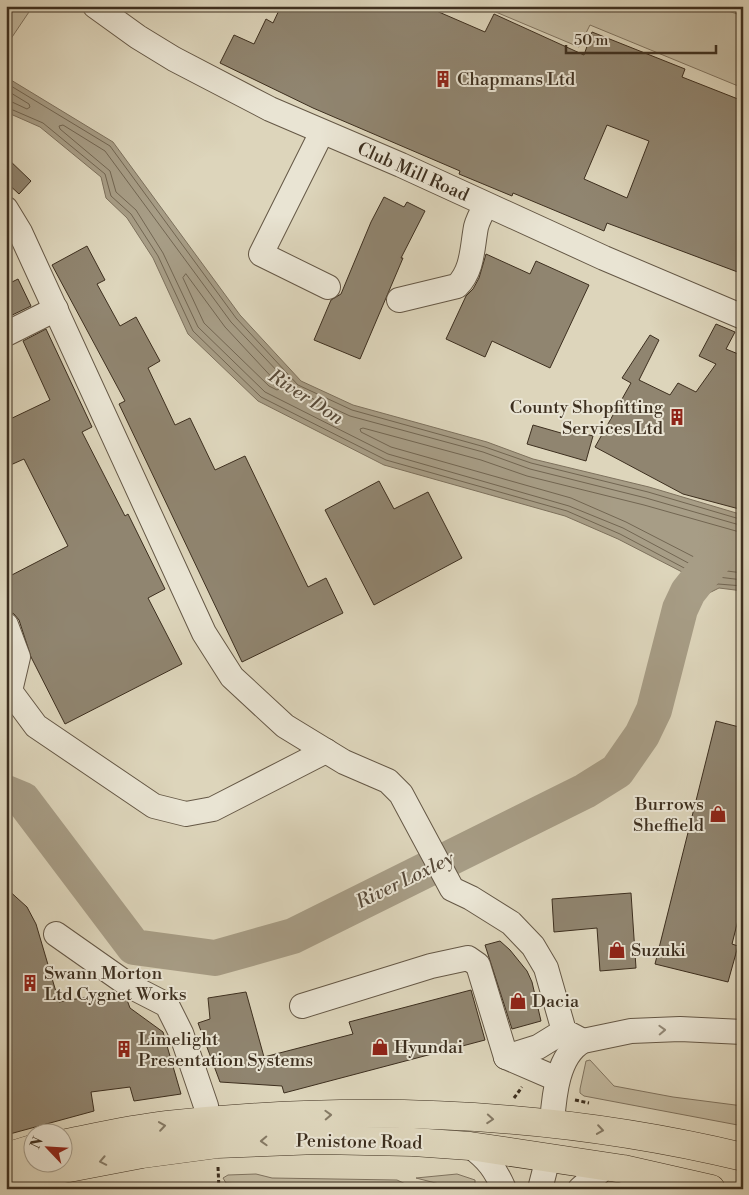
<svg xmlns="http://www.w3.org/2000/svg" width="749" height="1195" viewBox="0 0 749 1195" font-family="'Libre Bodoni',serif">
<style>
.green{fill:#c2b9a0;stroke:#807460}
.water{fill:#a79d86;stroke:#7d715d}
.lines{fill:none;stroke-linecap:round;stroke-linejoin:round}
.shore{stroke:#726652;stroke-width:1}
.river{stroke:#a79d86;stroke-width:36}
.building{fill:#908570;stroke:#3d2f1f;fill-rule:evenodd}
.minor-casing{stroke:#655846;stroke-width:26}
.highway-casing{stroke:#3d2f1f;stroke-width:29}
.path{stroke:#3d2f1f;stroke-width:3;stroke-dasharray:4 2.5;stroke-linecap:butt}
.minor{stroke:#e9e4d3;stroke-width:24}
.highway{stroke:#ddd5bb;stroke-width:28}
.rail{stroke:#3d2f1f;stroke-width:4;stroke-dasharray:9 9;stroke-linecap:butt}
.oneway{stroke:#938a79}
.oneway2{stroke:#857a65}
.labels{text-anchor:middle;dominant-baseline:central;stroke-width:4;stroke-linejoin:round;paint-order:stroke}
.poi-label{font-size:18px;fill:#3d2f1f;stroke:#e9e4d3;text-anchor:start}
.street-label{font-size:18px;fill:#3d2f1f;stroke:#e9e4d3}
.water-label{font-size:19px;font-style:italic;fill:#584a39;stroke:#e9e4d3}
</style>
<rect width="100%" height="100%" fill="#ddd5bb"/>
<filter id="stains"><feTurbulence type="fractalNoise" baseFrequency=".004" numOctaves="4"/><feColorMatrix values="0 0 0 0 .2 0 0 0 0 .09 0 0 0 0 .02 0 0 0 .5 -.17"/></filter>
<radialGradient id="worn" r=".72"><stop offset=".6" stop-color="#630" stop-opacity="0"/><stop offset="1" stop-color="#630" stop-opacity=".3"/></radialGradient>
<!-- green -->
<g class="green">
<path d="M6,6H33L6,46Z"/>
<path d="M479,6H714L743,16V88L590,25L579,47L491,10Z"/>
<path d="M590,1060L614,1086L673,1097L743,1106V1126L584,1096L580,1093V1089L586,1061Z"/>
<path d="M256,1174L272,1178L397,1180L416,1189H297L226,1183L223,1178L228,1175Z"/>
<path d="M457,1174L475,1180V1183L481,1189H459L416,1178Z"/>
</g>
<!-- water -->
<path class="water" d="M6,77L113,142L240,315L301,381L353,405L487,442L533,459L649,487L743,515V591L719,588L703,596L679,589L686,574L618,539L565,516L384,465L258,401L188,334L153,258L127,218L106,198L101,177L40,127L6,112Z"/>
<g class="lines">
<!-- shore -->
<g class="shore">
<path d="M6,83L110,146L236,318L298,385L352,410L485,447L531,463L648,492L743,520"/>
<path d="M6,90L29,104L30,107L27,109L12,102L6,101"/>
<path d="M6,107L43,123L105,174L111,196L131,214L158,256L193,331L261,397L386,460L567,511L620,534L688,570L691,574L687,584L689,587L702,591L718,584L743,586"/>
<path d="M186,274L225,327L279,385V389L277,390L269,386L204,323L183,278Z"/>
<path d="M743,526L646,498L530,469L483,452L350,416L296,391L231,322L105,151L63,125L59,126L60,129L110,171L116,192L136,210L163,253L198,327L265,392L388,454L569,506L623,528L692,565L697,572L696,581L698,583L702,584L718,577L743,580"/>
<path d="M743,533L644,505L527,476L481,460L363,428L360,429L361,432L391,447L571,498L626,522L694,557L701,563L706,573L719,570L743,573"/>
</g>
<!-- river -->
<path class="river" d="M6,793L23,800L134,947L215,958L293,936L585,791L617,771L642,735L654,710L680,609L688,592L719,553"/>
</g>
<!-- building -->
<g class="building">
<path d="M281,6H425L485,32L494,14L584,55L592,32L685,69L682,77L743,101V274L607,223L604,231L513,193L512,196L459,174L460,171L313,108L220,63L234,35L254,44L266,19L273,23ZM607,125L649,141L627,198L584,179Z"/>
<path d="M6,157L31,181L19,194L6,182Z"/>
<path d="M384,197L404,207L407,202L425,211L401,258H403L360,359L314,340L331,300L341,294L371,222Z"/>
<path d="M87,246L105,280L97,284L120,326L136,317L160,361L148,368L175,425L190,418L215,470L245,456L308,587L326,578L343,613L242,662L119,404L125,401L52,265Z"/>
<path d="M486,254L530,274L536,261L589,285L550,368L492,341L485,357L446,339L466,296L473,289L479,278Z"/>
<path d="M18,279L31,306L6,318V285Z"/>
<path d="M716,324L735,332L726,349L743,356V510L683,494L595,447L631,383L622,378L650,335L659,340L639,380L670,395L678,383L696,392L716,364L699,356Z"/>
<path d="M46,329L92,427L82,432L125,516L128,514L165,589L148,598L182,664L65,724L31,657L19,620L14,614L8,611L6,608V578L68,546L24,459L6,467V421L50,400L23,341Z"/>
<path d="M533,425L568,435L570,430L593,436L586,461L527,444Z"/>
<path d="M379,481L394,509L428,492L462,558L374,605L325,510Z"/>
<path d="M716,721L743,728V900L732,944L738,946L728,982L655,964Z"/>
<path d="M6,888L27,907L36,924L59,1002L115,992L127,1000L130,1008L163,1032L181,1094L134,1101L130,1087L91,1092L94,1111L6,1135Z"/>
<path d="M631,893L636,968L600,971L597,928L554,932L552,899Z"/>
<path d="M500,941L510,950L527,971L532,982L541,1021L512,1029L485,945Z"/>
<path d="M471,990L485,1040L284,1093L282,1086L220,1082L198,1023L210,1019L208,998L246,992L264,1057L353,1034L349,1022Z"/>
</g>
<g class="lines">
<!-- minor casing -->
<g class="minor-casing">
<g id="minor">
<path d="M95,6L138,37L174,59L270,109L401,165L604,258L743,317"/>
<path d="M322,132L261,254L328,287"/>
<path d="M6,209L20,232L204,633L232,677L285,726L344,762L388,781L401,794L452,889L471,898L511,923L533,946L546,968L564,1031L583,1041"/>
<path d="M399,300L457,286C473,270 472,248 476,227C478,219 482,212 486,205"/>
<path d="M6,334L56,309"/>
<path d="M6,625L18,657L10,691"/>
<path d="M6,689L10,691L36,726L154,806L186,814L213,809L326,751"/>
<path d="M56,934L130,986L167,1005L181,1033L192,1065L206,1106L209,1121"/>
<path d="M302,1006L431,966L468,958L478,965L506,1057"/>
<path d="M506,1057L538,1047L564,1031"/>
<path d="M506,1057L557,1079"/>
<path d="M552,1123C554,1097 557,1055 583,1041L631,1031L680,1029L743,1032"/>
<path d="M470,1146C488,1159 495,1169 504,1189"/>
<path d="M540,1189L548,1158"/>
<path d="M580,1189L605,1167"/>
</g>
</g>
<!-- highway casing -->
<g class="highway-casing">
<g id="highway">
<path d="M62,1144C97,1137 132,1129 167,1125C359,1104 555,1112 743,1157"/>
<path d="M6,1157L32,1149"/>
<path d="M6,1180L142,1154L217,1144L318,1140L413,1142L470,1146L623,1169L711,1189"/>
</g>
</g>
<!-- path -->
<g class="path">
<path d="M514,1098L522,1087"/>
<path d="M575,1100L589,1103"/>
<path d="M218,1167L219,1189"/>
</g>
<!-- minor -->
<use href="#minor" class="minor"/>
<!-- highway -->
<use href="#highway" class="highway"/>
<!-- rail -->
<path class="rail" d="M734,6L743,9"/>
</g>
<!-- one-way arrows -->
<defs><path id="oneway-chevron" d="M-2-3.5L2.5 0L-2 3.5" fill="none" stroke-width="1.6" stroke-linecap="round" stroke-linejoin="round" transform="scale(1.25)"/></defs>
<use class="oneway" href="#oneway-chevron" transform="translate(662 1030) rotate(-2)"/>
<g class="oneway2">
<use href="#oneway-chevron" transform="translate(328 1115) rotate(-2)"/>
<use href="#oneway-chevron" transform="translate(490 1119) rotate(4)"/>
<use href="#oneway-chevron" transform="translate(162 1126) rotate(-8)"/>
<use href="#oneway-chevron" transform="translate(600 1130) rotate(8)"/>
<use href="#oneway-chevron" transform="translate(264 1141) rotate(178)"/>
<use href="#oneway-chevron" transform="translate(103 1161) rotate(169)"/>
</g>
<!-- icons -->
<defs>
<g id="building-bare" transform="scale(1.35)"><path d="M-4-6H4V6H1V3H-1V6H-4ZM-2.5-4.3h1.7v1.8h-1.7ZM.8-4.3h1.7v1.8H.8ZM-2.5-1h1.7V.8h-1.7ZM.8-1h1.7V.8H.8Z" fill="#8f2418" stroke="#e9e4d3" stroke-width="2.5" paint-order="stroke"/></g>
<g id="shop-bare" transform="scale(1.35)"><path d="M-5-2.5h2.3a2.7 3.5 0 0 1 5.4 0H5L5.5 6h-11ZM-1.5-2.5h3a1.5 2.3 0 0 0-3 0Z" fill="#8f2418" stroke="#e9e4d3" stroke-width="2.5" paint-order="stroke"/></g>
</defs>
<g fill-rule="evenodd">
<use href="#building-bare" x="443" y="79"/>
<use href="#building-bare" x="677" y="417"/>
<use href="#shop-bare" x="718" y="814"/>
<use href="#shop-bare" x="617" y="950"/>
<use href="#building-bare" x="30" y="983"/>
<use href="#shop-bare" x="518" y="1001"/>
<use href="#shop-bare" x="380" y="1047"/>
<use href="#building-bare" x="124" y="1049"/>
</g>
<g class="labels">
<!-- poi labels -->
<g class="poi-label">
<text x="457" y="79">Chapmans Ltd</text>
<text x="663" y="407" text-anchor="end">County Shopfitting<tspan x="663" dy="21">Services Ltd</tspan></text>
<text x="704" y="804" text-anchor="end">Burrows<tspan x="704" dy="21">Sheffield</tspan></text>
<text x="631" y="950">Suzuki</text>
<text x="44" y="973">Swann Morton<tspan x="44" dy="21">Ltd Cygnet Works</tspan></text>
<text x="532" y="1001">Dacia</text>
<text x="138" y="1039">Limelight<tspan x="138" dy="21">Presentation Systems</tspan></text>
<text x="394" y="1047">Hyundai</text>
</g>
<!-- street labels -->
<g class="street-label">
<text transform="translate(413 172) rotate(24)">Club Mill Road</text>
<text transform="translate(359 1142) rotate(1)">Penistone Road</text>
</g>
<!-- water labels -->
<g class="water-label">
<text transform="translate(306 397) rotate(33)">River Don</text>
<text transform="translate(405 880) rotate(-26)">River Loxley</text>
</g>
</g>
<!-- margin -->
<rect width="749" height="1195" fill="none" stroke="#ddd5bb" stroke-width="25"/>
<rect x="8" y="8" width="734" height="1180" fill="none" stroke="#3d2f1f" stroke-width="2.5"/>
<rect x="12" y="12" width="724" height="1170" fill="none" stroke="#3d2f1f"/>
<!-- north arrow -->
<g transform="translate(48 1148) rotate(295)"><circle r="24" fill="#e9e4d3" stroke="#a49c8b"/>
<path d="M0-4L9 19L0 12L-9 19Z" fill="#8f2418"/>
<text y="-8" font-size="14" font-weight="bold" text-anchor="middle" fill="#3d2f1f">N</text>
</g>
<!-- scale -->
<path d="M566 45v8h150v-8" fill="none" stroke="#3d2f1f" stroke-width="2.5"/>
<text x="574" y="45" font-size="15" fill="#3d2f1f" stroke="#e9e4d3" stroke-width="4" paint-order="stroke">50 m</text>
<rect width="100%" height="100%" filter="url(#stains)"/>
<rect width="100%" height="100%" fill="url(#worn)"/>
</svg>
